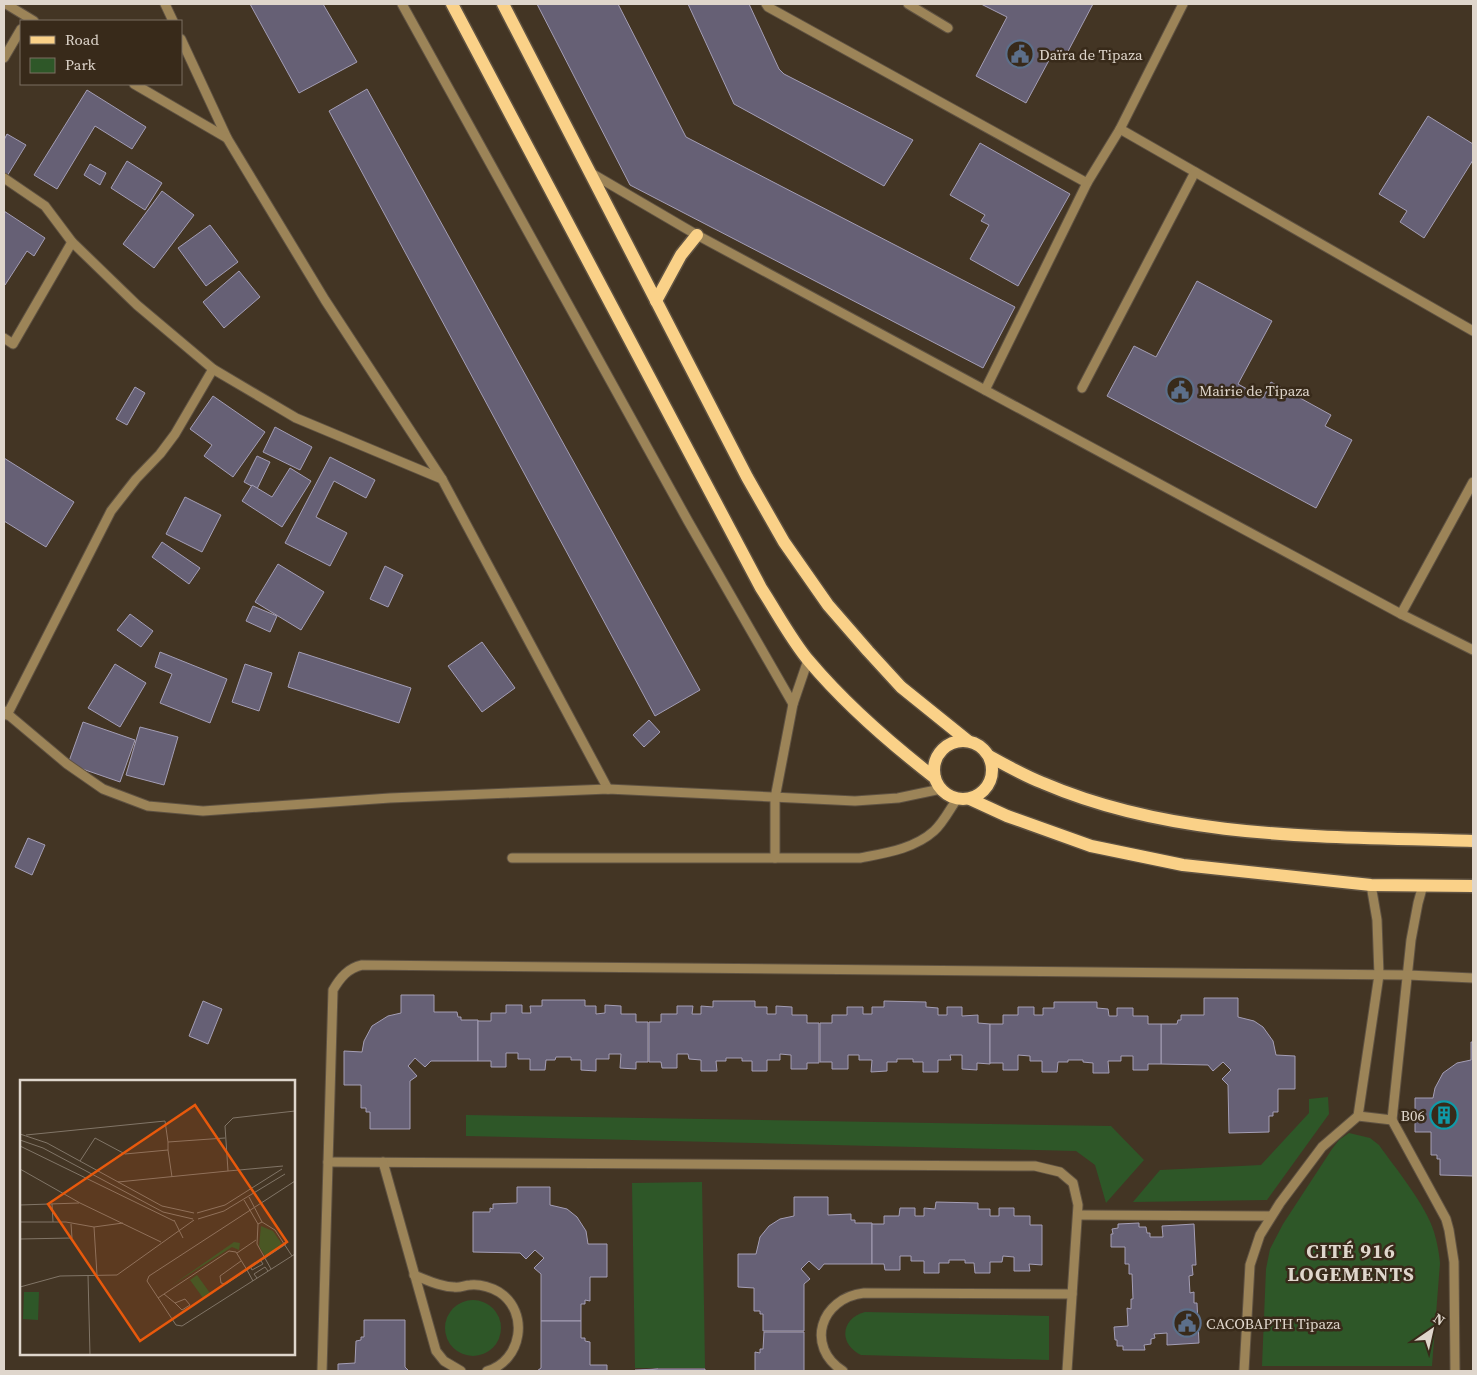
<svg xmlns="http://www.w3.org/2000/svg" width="1477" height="1375" viewBox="0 0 1477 1375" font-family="'Source Serif 4',serif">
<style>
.green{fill:#2e5728}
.building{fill:#666075;stroke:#a49eb5}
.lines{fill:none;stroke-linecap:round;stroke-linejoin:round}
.minor-casing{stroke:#5f5242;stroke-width:11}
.major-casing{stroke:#5f5242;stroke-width:15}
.minor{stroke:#9c8458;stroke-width:9}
.major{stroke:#fad188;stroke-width:12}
.labels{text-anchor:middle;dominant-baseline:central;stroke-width:5;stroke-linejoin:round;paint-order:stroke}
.poi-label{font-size:15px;fill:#dfd6cc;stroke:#382a1a;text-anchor:start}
.district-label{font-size:20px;font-weight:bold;letter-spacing:1px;fill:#dfd6cc;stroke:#382a1a}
.inset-road{fill:none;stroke:#817567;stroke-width:1}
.view{fill:#e8590c;fill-opacity:0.15;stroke:#e8590c;stroke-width:2.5}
.inset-edge{fill:none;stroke:#dfd6cc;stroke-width:2.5}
</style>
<rect width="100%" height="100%" fill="#433524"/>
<!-- green -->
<g class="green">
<path d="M1328,1097L1329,1114L1267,1200L1133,1202L1160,1170L1261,1165L1309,1113V1099Z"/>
<path d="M466,1115L1111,1126L1144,1160L1106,1203L1095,1165L1076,1151L466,1136Z"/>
<path d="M1349,1133L1370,1138L1379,1145C1396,1169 1426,1205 1434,1232C1437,1242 1439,1252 1440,1263L1432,1366H1262L1266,1269L1270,1249L1283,1224L1332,1149L1339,1140Z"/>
<path d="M702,1182L705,1368H635L632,1183Z"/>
<circle cx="473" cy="1328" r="28"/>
<path d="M865,1312L1049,1316V1360L861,1355C838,1344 841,1318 865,1312Z"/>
</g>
<!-- building -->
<g class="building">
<path d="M250,4H323L357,62L299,93Z"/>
<path d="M537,4H618L686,137L1015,307L983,368L630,185Z"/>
<path d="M688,4H749L779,69L784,74L913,140L884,186L734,104Z"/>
<path d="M981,4H1093L1065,57L1054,51L1026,103L976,76L1007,17Z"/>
<path d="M367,89L700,690L655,716L329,111Z"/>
<path d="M87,90L146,127L132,149L95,126L57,189L34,175Z"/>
<path d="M1428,116L1473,144V160L1424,238L1400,222L1407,211L1379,194Z"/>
<path d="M7,134L26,145L7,176L4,174V140Z"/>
<path d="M980,143L1070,194L1018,286L970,259L989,225L981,221L985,215L950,195Z"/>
<path d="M127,161L162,183L145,210L111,188Z"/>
<path d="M90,164L106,173L100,185L84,175Z"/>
<path d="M162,191L194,215L154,268L123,244Z"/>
<path d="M4,211L45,238L34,256L27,251L5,285L4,284Z"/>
<path d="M210,225L238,262L206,286L178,248Z"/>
<path d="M239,271L260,297L224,328L203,302Z"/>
<path d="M1197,281L1272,321L1238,384L1263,398L1271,382L1331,415L1325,426L1352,440L1316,508L1107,396L1134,346L1156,357Z"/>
<path d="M135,387L145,393L127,425L116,419Z"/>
<path d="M213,396L265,432L233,477L204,456L212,445L190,429Z"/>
<path d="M275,427L312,447L300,470L263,452Z"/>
<path d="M257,456L270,462L257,489L244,482Z"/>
<path d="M330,457L375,480L366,498L334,481L316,517L347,533L330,566L285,543Z"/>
<path d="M4,458L74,502L46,547L4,521Z"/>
<path d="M290,468L311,481L282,527L242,501L252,485L272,497Z"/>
<path d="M185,497L221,515L202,552L166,534Z"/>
<path d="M162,542L200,568L189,584L152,557Z"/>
<path d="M278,564L324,592L301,630L255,602Z"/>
<path d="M385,566L403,575L388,607L370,599Z"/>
<path d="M253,606L277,616L270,632L246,621Z"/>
<path d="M130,614L153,631L141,647L117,630Z"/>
<path d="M482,642L515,688L482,712L448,666Z"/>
<path d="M160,652L227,679L210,723L160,703L172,674L155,667Z"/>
<path d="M299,652L411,688L399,723L288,687Z"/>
<path d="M115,664L146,683L120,727L88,708Z"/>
<path d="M245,664L272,673L259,711L232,702Z"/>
<path d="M649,720L660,732L644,747L633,735Z"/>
<path d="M83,722L135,740L120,782L68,764Z"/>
<path d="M140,727L178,737L164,785L126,775Z"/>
<path d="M28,838L45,845L32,875L15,867Z"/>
<path d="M401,995H434V1012H457L458,1017H461V1020H478V1061H431L425,1067L415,1058L408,1066L417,1076L410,1081V1129H370V1112H366V1108H361V1085H344V1051L362,1052L364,1041L372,1026L388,1016L401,1013Z"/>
<path d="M1204,998H1238V1017L1254,1021L1263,1027L1273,1041L1276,1055L1295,1056V1089H1278V1112H1273V1116H1269V1132L1229,1133L1228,1085L1222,1079L1231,1070L1223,1062L1213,1071L1208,1065L1161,1064V1024H1177L1178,1020H1181V1015H1204Z"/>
<path d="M542,1000H585V1006H596V1014L605,1013V1005L621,1006V1014H636V1022H648V1062H636V1069L620,1068L621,1054H609V1059H596V1071L581,1070V1060H571V1057H556L555,1060H546L545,1070H530V1059H518V1053H506V1067H491V1061H478V1021H491V1013H506V1005H522V1013H531L530,1006H542Z"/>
<path d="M203,1001L222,1009L208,1044L189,1036Z"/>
<path d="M713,1001H755V1007H767V1014H776V1006L792,1007V1015H807V1023H819V1063H807V1069H791V1055L780,1054V1060H767V1071H752V1061H742V1058H726V1061H716L717,1071H701V1060L689,1059L688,1054H677V1068H662L661,1062H649V1022H661V1014H677V1006H693L692,1014H701V1006L713,1007Z"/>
<path d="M884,1001L926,1002V1007L938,1008V1015H947V1007H962V1016L978,1015V1023L990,1024V1064L977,1063V1070L962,1069V1055H950L951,1060H938V1072H923V1062H913V1059H897V1062H887V1071L871,1072L872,1060H859V1055H848V1069H832V1062H820V1023H832V1015H847V1007H863V1014H872V1007H884Z"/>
<path d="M1054,1002H1097V1008L1108,1009L1109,1016H1117V1008H1133V1016H1148V1024H1161V1064H1148V1070H1133V1056H1121V1061H1108L1109,1073H1093V1063L1083,1062V1060H1068V1062H1058L1057,1072H1042V1061H1030V1056L1018,1055V1070H1003V1063H990V1024H1003V1015H1018V1007H1034V1015H1043V1008H1054Z"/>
<path d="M1471,1042H1473V1176L1440,1175V1159H1437V1155H1431V1132H1415V1098H1433L1435,1088L1443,1073L1457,1063L1471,1060Z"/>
<path d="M517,1187H550V1205L567,1209L577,1217L586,1231L588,1244H607V1277H590V1301L585,1300V1304H581V1321H541V1274L534,1268L544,1258L535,1250L526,1259L520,1253L473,1252V1212H490V1208L493,1209V1204L517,1203Z"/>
<path d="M794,1197H828V1215L851,1214V1220H855V1223H872V1264H824L819,1270L809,1261L801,1269L810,1279L804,1284V1331H763V1314H760V1311H754V1288L738,1287V1254H756L760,1237L769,1226L780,1219L794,1216Z"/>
<path d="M936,1202L978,1203V1209H990V1216H999V1208H1014V1216H1030V1225H1042V1265L1029,1264L1030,1271H1014V1257L1003,1256L1002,1262H990V1273H975L974,1263H965V1260H949V1263H939V1273H924V1261H911V1256H900V1270H885L884,1264H872V1224H884V1216H899L900,1208H915V1216H924V1208L935,1209Z"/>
<path d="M1139,1223V1227H1146L1147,1233H1150V1237H1163L1162,1226L1194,1224L1196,1265H1192L1193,1275L1189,1276L1190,1293L1194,1292V1303H1197L1199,1343L1167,1345V1333L1154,1334L1155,1338L1151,1339V1344L1144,1345L1145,1350H1123V1346H1117V1340H1115L1114,1327L1128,1326L1127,1308L1131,1309V1299H1133L1132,1274H1129V1264H1125V1247H1111V1234H1113L1112,1229L1118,1228V1224Z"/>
<path d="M364,1320H405V1367L409,1371H338V1364L355,1363L356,1341L361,1340V1337H364Z"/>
<path d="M541,1321H581V1338H585V1341L590,1342V1365H607V1371H537L541,1368Z"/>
<path d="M764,1332H804V1371H755V1352L760,1353V1349H763Z"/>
<path d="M658,1369V1371H635V1370Z"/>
<path d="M658,1369H705V1371H635Z"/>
</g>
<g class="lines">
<!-- minor casing -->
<g class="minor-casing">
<g id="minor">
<path d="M6,4L34,21"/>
<path d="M165,4L173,21"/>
<path d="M402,4L688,521L793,704"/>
<path d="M766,4L768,7L1087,183L1120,129"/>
<path d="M908,4L948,28"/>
<path d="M1183,4L1120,129L1473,331"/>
<path d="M181,39L227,138L325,300L442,479L608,789"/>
<path d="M4,58L21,29"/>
<path d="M134,84L227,138"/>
<path d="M591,173L697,235L1401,614"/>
<path d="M4,178L45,206L72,242L137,305L213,369L296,418L442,479"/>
<path d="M4,338L13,344L72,242"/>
<path d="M1082,388L1195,172"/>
<path d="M985,390L1087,183"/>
<path d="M1473,482L1401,614L1473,650"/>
<path d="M4,711L67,764L103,789L148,806L203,811L390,798L608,789L855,801L898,798L941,789"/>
<path d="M7,715L111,511L136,479L160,454L175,434L213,369"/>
<path d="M512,858H860C885,853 914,849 934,831C943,823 950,809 957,799"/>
<path d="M775,858V798L793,704L808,660"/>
<path d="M1358,1116L1379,975L1377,920L1371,885"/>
<path d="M1392,1120L1411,940L1418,903L1423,885"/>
<path d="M328,1162L1035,1166L1060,1172L1073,1183L1078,1205L1067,1371"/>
<path d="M383,1162L436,1351L444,1361L461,1371"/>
<path d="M1078,1215L1271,1216"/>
<path d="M414,1275C427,1280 440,1287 454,1287C460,1288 465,1285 470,1285C480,1284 490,1287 499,1292C530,1312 522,1361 487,1371"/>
<path d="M322,1371L333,990C340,978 348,968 362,965L1408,975L1473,978"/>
<path d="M843,1371C805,1347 820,1298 864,1293L1072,1294"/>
<path d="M1244,1371L1250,1265L1260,1235L1280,1203L1322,1147L1358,1116L1392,1120L1446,1219L1449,1230L1454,1262L1455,1371"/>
</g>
</g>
<!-- major casing -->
<g class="major-casing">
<g id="major">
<path d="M452,4L761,588C776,611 792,641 809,661C846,705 890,743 935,778"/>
<path d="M503,4L747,477L784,542L828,605L868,651L901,687L968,741"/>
<path d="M656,301L681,255L697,235"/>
<circle cx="963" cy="770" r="29"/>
<path d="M989,756C1007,766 1025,776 1043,783C1178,841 1330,836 1473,841"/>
<path d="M970,799L1007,816L1091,846L1183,865L1371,885L1473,886"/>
</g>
</g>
<!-- minor -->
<use href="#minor" class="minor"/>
<!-- major -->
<use href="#major" class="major"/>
</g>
<!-- icons -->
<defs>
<g id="civic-ring" transform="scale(1.4375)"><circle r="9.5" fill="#382a1a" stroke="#5c6f8a" stroke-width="1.5"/><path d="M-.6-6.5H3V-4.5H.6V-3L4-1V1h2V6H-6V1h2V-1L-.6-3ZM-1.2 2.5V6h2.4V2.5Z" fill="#5c6f8a"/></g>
<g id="building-ring" transform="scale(1.4375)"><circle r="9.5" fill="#382a1a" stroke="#0f9aa8" stroke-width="1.5"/><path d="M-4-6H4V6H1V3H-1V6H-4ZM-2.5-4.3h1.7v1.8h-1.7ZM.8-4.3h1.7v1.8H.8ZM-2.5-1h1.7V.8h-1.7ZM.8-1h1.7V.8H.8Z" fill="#0f9aa8"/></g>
</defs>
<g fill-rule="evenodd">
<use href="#civic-ring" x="1020" y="54"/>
<use href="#civic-ring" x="1180" y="390"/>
<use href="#building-ring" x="1444" y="1115"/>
<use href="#civic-ring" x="1187" y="1323"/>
</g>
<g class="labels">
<!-- poi labels -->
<g class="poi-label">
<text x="1039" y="54">Daïra de Tipaza</text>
<text x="1199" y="390">Mairie de Tipaza</text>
<text x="1425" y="1115" text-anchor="end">B06</text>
<text x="1206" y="1323">CACOBAPTH Tipaza</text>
</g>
<!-- district labels -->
<g class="district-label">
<text x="1351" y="1251">CITÉ 916<tspan x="1351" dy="23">LOGEMENTS</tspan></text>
</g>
</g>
<!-- overview -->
<g transform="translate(20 1080)">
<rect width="275" height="275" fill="#433524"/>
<path d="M241,146L253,151L262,164L245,176L239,166ZM214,162L220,163L219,170L212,167L151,206ZM177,195L190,213L183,218L170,200ZM4,212H19L18,240L3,239Z" fill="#2e5728"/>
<path class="inset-road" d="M0,54L27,63L142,126L174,133M6,55L145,41L148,62L205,58M0,60L23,68L143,132L173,139M0,66L154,141M148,70L152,97M60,81L75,58L105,74L148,70V62M263,86L208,91L205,46L213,38L275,31M0,89L60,123L141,162M275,101L129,196L127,201L156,245L162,246L275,174M98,102L208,91M229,117L242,142M224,120L238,144M32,124L33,142M0,125L59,123M177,133L205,125L262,89M178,139L204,131L265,94M154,140L163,158M0,142H46L74,147L103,143M74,147L77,195M0,159L52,158L51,144M217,173L236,160M231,188L232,190L243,184L241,181M251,189L237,164L238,144L242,142L255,150L272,176M68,195L70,275M237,198L234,194L245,187L248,191M233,201L227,190L266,164M0,207L40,196L97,195L174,140M144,214L155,223L162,230L170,225L165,219L155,223M138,218L209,171L216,172L227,190L206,204L201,203L200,196L221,181"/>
<path class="view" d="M175,25L267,162L120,261L28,124Z"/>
<rect width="275" height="275" class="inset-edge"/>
</g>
<!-- border -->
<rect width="1477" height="1375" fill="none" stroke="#dfd6cc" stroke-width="10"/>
<!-- legend -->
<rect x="20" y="20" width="162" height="65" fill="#382a1a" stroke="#7b6f61"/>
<rect x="30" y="36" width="25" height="8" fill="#fad188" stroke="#7b6f61"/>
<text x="65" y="45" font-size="15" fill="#dfd6cc">Road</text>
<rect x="30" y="58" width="25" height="15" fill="#2e5728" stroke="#7b6f61"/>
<text x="65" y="70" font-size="15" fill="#dfd6cc">Park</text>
<!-- north arrow -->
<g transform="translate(1432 1330) rotate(34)" stroke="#382a1a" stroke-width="4" paint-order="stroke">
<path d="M0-4L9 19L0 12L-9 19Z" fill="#dfd6cc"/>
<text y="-8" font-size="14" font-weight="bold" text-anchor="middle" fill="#dfd6cc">N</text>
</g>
</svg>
